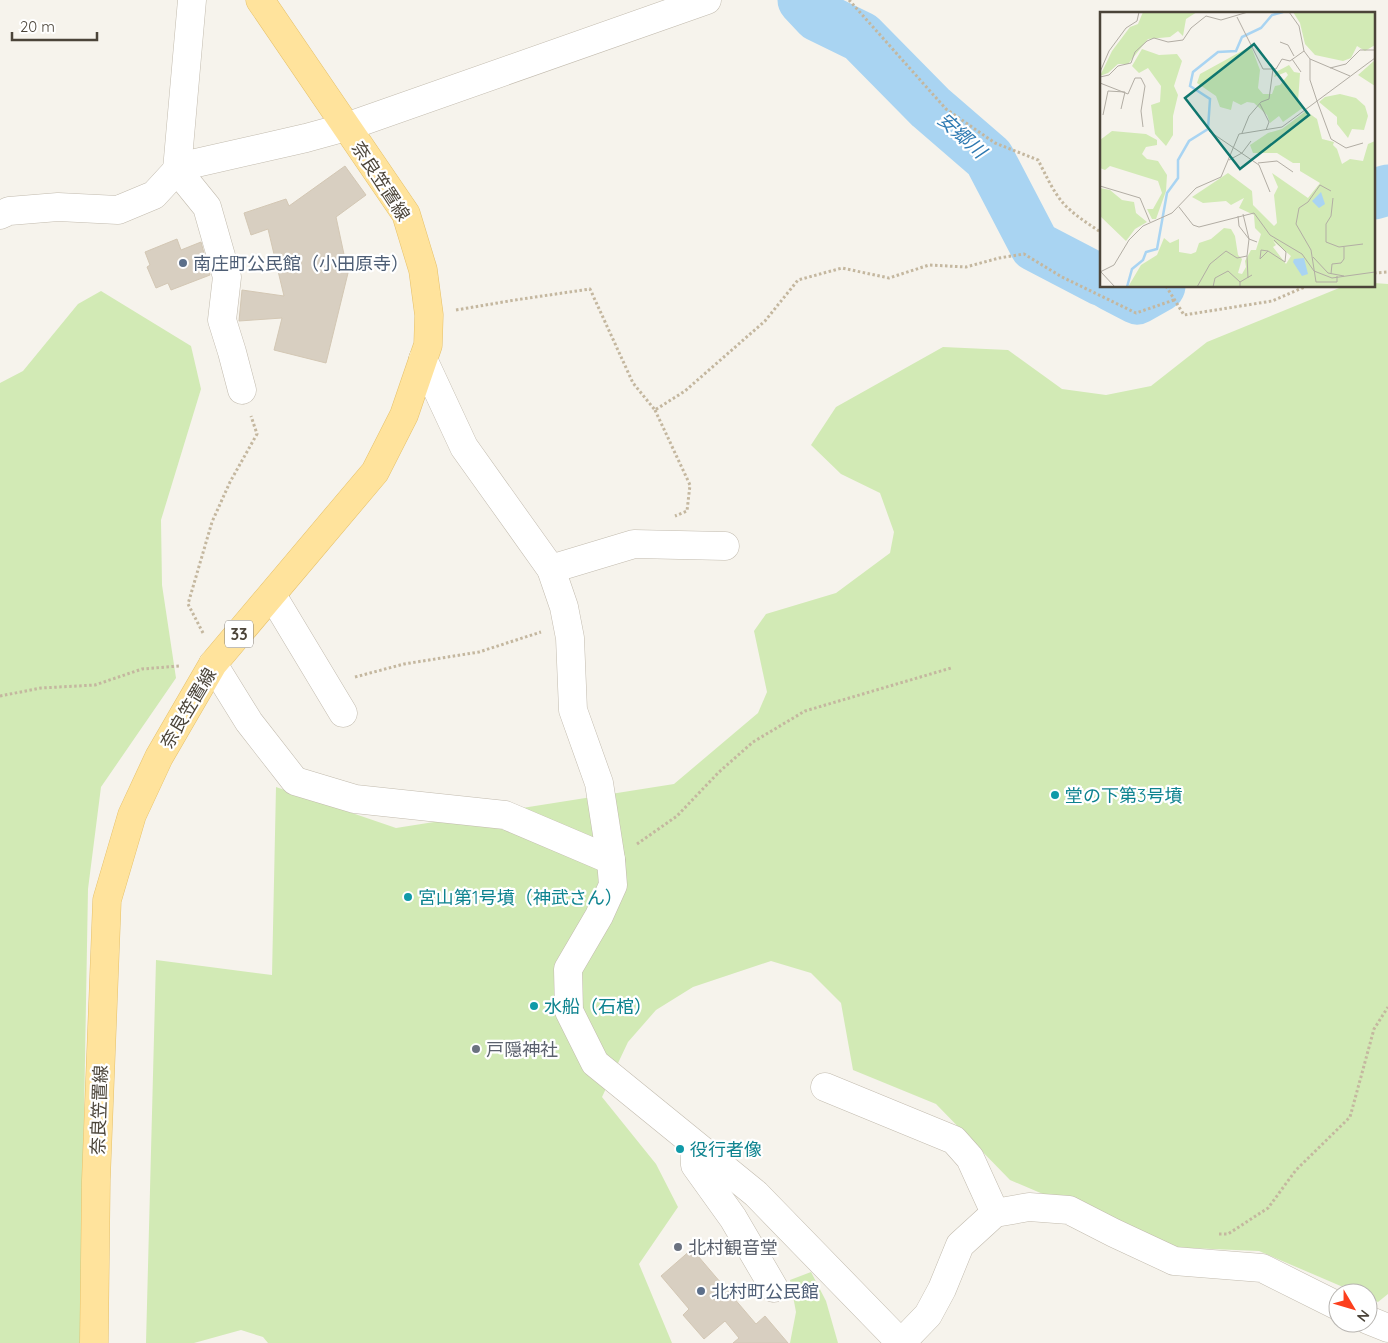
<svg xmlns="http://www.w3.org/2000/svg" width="1388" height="1343" viewBox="0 0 1388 1343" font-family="Quicksand,'Noto Sans JP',sans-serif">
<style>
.green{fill:#d2eab5}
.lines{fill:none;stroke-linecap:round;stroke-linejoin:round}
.river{stroke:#a9d4f2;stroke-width:51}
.building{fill:#d8cfc1;stroke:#d3c7b4}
.minor-casing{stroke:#c2bbae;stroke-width:29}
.primary-casing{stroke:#e6c16a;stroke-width:29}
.path{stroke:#c4b79f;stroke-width:3;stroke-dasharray:2.5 2.5;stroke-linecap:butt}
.minor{stroke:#fff;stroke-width:28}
.primary{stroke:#ffe39c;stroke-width:28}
.service-dot{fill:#5c6f8a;stroke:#fff;stroke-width:2}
.culture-dot{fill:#0f9aa8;stroke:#fff;stroke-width:2}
.worship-dot{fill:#6b7280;stroke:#fff;stroke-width:2}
.labels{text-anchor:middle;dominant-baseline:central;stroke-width:4.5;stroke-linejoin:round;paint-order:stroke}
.shield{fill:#fff;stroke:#817c74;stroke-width:1}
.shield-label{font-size:16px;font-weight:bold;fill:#4b4439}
.street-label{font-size:18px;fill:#4b4439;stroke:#fff}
.service-label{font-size:18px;fill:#4e5e75;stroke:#fff;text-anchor:start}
.culture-label{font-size:18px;fill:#0d838f;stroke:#fff;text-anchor:start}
.worship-label{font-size:18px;fill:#5b616d;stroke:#fff;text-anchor:start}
.water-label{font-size:19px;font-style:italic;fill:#2e7ab2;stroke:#fff}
.inset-river{fill:none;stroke:#a9d4f2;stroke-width:2.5}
.inset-road{fill:none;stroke:#b2ada4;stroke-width:1}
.view{fill:#0f766e;fill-opacity:0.15;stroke:#0f766e;stroke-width:2.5}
.inset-edge{fill:none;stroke:#4b4439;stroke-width:2.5}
</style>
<rect width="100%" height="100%" fill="#f6f3ec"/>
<!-- green -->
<g class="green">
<path d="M1374,283L1388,284V1294L1378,1302L1368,1298V1293H1357L1259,1251L1167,1247L1010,1180L936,1104L853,1070L841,1003L811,973L771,961L693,987L656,1010L628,1042L602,1097L656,1164L678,1207L639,1264L672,1343H268L263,1337L241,1330L194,1343H146L156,960L272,975L276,787L396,828L674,784L758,713L767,692L754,631L766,614L836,593L890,553L894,532L880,493L841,474L811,445L836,407L943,347L1008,350L1062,389L1106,395L1151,386L1207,342L1344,286H1374Z"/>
<path d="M101,291L191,346L201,389L161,520L162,585L176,678L101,787L88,889L80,1343H0V383L23,371L78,304Z"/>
<path d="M811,1272L826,1301L838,1343H790L796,1312L790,1280Z"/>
</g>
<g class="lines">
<!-- river -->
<g class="river">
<path d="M803,0L818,16L861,37L930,107L989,158L1035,246L1102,281"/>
<path d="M1374,194L1388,190"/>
<path d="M1112,286L1137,299L1160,286"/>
</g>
</g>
<!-- building -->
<g class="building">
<path d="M345,166L366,195L336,217L348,273L326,363L274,350L282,318L239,321L242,290L284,296L268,229L251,235L244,213L286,199L289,206Z"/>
<path d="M177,239L181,250L201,242L210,275L171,290L168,283L156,288L147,267L150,265L145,252Z"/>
<path d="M692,1249L756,1324L765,1316L788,1343H733L739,1338L725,1321L704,1339L683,1315L689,1309L661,1276Z"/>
</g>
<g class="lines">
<!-- minor casing -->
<g class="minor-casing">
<g id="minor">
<path d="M192,0L177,170L207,207L227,277L222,320L232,352L242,390"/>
<path d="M0,215L9,211L58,207L118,210L154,195L177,170L196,163L306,138L346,127L707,0"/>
<path d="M423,359L464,447L551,569L564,607L570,638L573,710L599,783L611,860L613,885L599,916L568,969L569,1011L595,1063L756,1194L901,1343"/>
<path d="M551,569L634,544L725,546"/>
<path d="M272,595L343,713"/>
<path d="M213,664L249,722L295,781L355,799L505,815L611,860"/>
<path d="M825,1087L954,1140L970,1158L995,1213"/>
<path d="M694,1145L695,1165L733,1218L774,1288"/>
<path d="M1368,1320L1388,1328"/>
<path d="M901,1343L928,1315L942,1289L960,1245L995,1213L1029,1207L1069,1210L1114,1233L1174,1261L1262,1268L1338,1306"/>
</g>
</g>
<!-- primary casing -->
<g class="primary-casing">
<path id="primary" d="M94,1343L96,1180L107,900L132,815L159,757L213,664L375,472L404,415L428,345L429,315L423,270L406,214L260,0"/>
</g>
<!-- path -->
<g class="path">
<path d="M849,0L946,109L995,143L1038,160C1046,175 1053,192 1064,204C1075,216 1089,224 1102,233"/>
<path d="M1374,273L1388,272"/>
<path d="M1166,286L1184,315L1272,301L1307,286"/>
<path d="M456,310L515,300L590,289L633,383L655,410L685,391L765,321L798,280L842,268L889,278L929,265L966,267L999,258L1024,254L1062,277L1136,313L1174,300"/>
<path d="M655,410L690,485L687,511L675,516"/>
<path d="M203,633L188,604L212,522L230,482L257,434L251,416"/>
<path d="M355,677L404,664L479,652L541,632"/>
<path d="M0,696L41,688L95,685L142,669L179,666"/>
<path d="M637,844L677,816L719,772L753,742L805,711L951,668"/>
<path d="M1219,1234H1228L1268,1208L1296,1170L1350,1117L1374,1029L1388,1007"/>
</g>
<!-- minor -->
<use href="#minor" class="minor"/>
<!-- primary -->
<use href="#primary" class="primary"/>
</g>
<!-- markers -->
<g class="service-dot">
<circle cx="183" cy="263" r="5"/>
<circle cx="701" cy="1291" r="5"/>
</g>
<g class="culture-dot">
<circle cx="1055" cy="795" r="5"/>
<circle cx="408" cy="897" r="5"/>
<circle cx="534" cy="1006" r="5"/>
<circle cx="680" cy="1149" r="5"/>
</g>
<g class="worship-dot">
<circle cx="476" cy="1049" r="5"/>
<circle cx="678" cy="1247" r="5"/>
</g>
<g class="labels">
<!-- shield labels -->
<rect class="shield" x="225" y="620.5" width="28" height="27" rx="4"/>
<g class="shield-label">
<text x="239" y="634">33</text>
</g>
<!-- street labels -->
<g class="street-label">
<text transform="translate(381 181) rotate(57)">奈良笠置線</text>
<text transform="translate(188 708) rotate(-59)">奈良笠置線</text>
<text transform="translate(99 1110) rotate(-88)">奈良笠置線</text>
</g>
<!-- service labels -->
<g class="service-label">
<text x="193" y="263">南庄町公民館（小田原寺）</text>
<text x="711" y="1291">北村町公民館</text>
</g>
<!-- culture labels -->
<g class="culture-label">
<text x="1065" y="795">堂の下第3号墳</text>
<text x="418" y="897">宮山第1号墳（神武さん）</text>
<text x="544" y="1006">水船（石棺）</text>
<text x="690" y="1149">役行者像</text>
</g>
<!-- worship labels -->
<g class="worship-label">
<text x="486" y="1049">戸隠神社</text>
<text x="688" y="1247">北村観音堂</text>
</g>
<!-- water labels -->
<g class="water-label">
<text transform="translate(962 135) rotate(42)">安郷川</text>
</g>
</g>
<!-- overview -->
<g transform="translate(1100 12)">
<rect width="275" height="275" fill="#f6f3ec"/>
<path d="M43,0H97L86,7L83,24L78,19L70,25L48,27L28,52H18L8,61L0,64L12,39L30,15L38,12ZM193,0H275V33L265,39L257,34L251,46L243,49L215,43L205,32L200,11ZM151,34L160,58L158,76L163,82H172L175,74L180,73L188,63L186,60L174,65L176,60L189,53L194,60L200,61L198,90L204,95L183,110L179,104L170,111L167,103L154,91L147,90L141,93L133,89L131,98L120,95L116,84L97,71L100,62ZM42,37L59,43L77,42L82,49L74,74L78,83L73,104V123L66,134L55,122L51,93L60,90L61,74L48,56L39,61L32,54ZM275,48V74L258,63ZM240,82L256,86L265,94L268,104L264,118L252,117L248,126L237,112V105L219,90L225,85ZM206,99L217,107L222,127L234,130L233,133L237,137L242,152L250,147L263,149L268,132L275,129V275H28L41,253L57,243L64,226L70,231L79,227V240L91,242L96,240L99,231L111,227L124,216L131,217L135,224L138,243L142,247L138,261L142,262L146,255L145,249L151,238H156L161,222L155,216L154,203L139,196L144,186L131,193L126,189L103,191L92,185L128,161L152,179L153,193L174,214L177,211L174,183L178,175L172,161L208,186L220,171L200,159V151H193L177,141H153L150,133L168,121L182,117ZM173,229L191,244L186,252L173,235L176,233ZM12,119L46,122L57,128V133L46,135L42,142L47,147L58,149L67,163L66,179L56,207H52L47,197H53L62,181L58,169L10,154L5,158L0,156V128ZM0,176L10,178L22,188L34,190L36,201L47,210L35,217L26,229L0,204Z" fill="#d2eab5" fill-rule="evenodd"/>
<path d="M221,180L225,192L219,196L212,189ZM204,246L208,262L202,264L193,250L194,247Z" fill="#a9d4f2"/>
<path class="inset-river" d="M27,275L32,257L43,248L46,240L57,237L67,181L78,166V148L89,129L108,117L110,87L90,74L93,60L118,40L136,39L142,25L161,16L172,3L183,0"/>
<path class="inset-road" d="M189,0L199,14L204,39L210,47L250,64M137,5L163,57H176L182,47L190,49L204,39M180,30L188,33L194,44M192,47L201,60M210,47V68L217,89M230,56L246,52L260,38H275M0,60L9,39L26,16L37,9L39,0M0,65L9,63L18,54L31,51L35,40L47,29L54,26L68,30L83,28L91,16L106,4L121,8L148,0M0,71L28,82L35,66H41L45,74L41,99L43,115M217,89L231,127L246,136L263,131M160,92L169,110L166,118M3,103L8,79L25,80L21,97M109,119L159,153L170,180M142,121L149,104L161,90L169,87L173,57M129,148L142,141L151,129M158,151L177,149L193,160M0,174L40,186L50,210M231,179L220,173L208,190L199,196L196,212L211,238L216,270H237V264M233,186L231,204L226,212V230L239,235L263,232M79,195L93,213L99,215L154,201L170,223L202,242L214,259L232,266L275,260M143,202L149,227L157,230M138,204L139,214L149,227L147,244M213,245L228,261L244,264M160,247L168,239L185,250L186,240L174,228M160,247L161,238L168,239M0,260L14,253L29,228L43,214L72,201L96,176L121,165L139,122L182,115L275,46M1,260L15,275M231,262L232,252L241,251L244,247V235M97,275L110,252L126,239L137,246L147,244L148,266M113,275L115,266L128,259L140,270M140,275V270L152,263"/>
<path class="view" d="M154,32L209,103L140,157L85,86Z"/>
<rect width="275" height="275" class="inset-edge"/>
</g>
<!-- north arrow -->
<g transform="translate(1353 1308) rotate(128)"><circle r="24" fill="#ffffff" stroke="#b7b4b0"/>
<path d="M0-4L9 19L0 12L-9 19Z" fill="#fc3f1d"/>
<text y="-8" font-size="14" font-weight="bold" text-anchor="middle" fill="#4b4439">N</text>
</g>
<!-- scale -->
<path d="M12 32v8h85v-8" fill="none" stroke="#4b4439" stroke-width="2.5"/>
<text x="20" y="32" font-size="15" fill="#4b4439" stroke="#ffffff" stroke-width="4" paint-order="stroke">20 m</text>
</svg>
